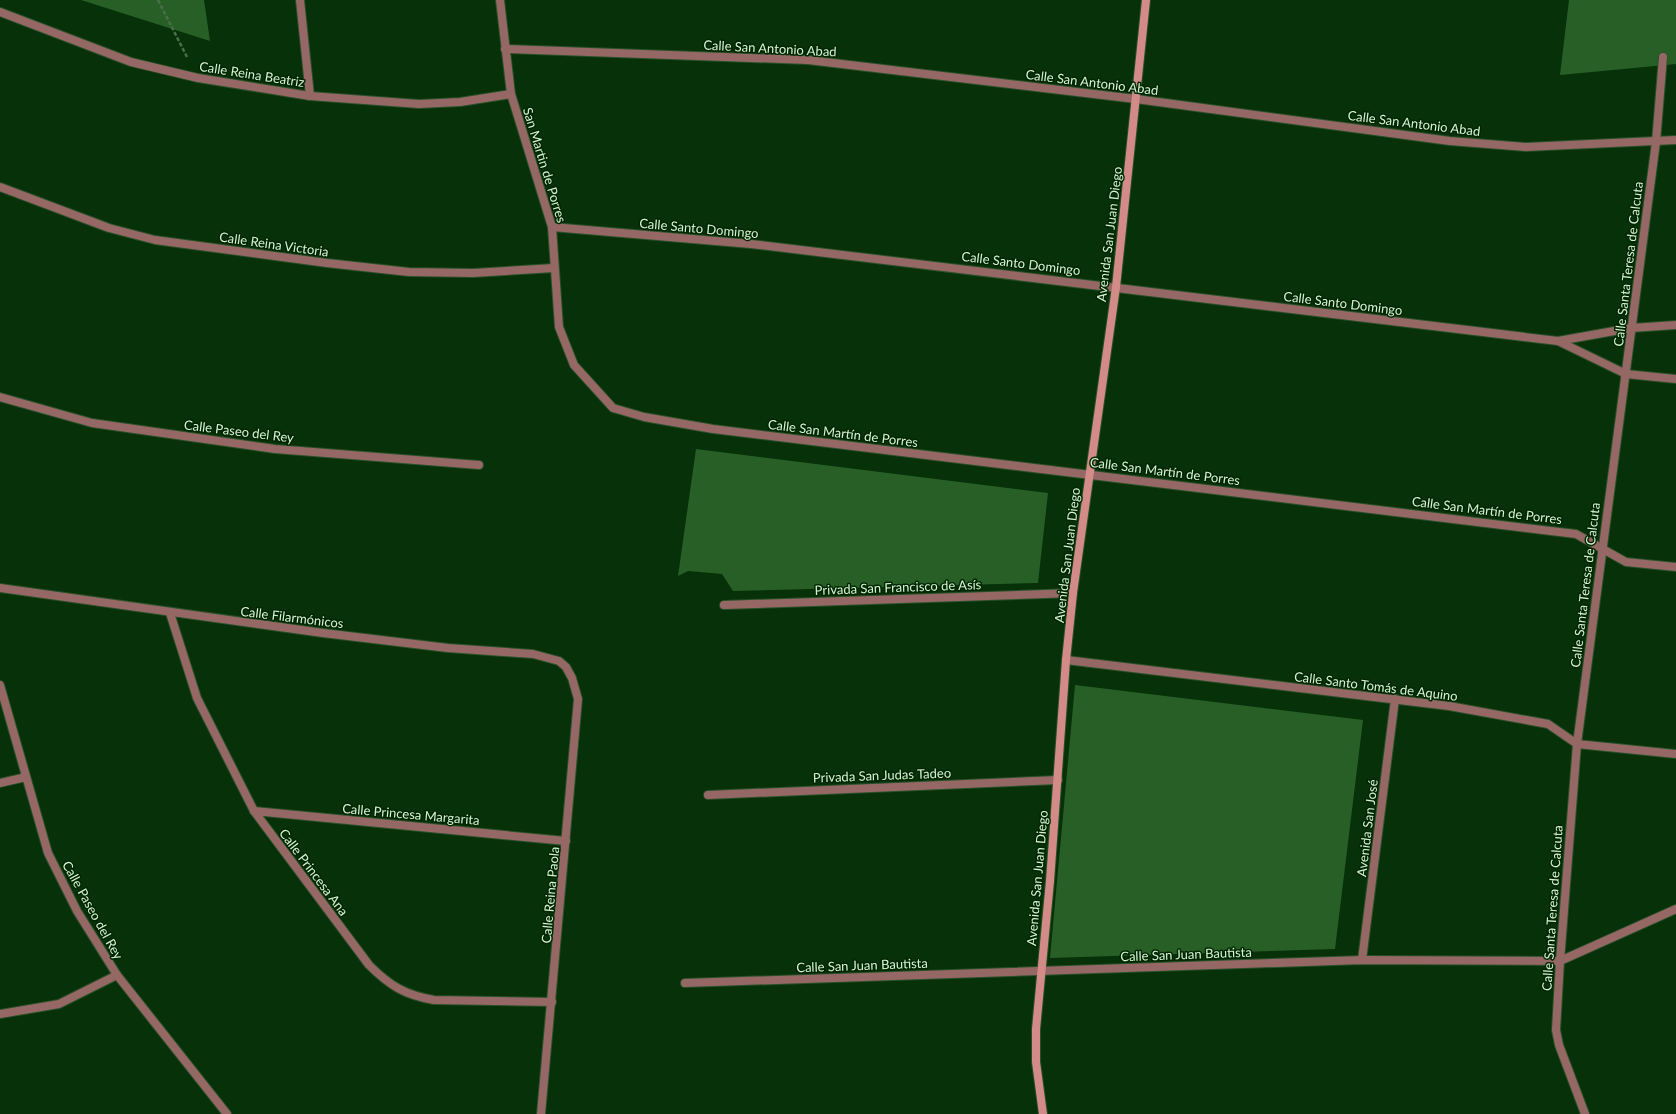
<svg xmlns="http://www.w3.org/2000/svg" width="1676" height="1114" viewBox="0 0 1676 1114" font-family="Lato,sans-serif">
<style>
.green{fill:#285f27}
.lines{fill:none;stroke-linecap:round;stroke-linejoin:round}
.street-casing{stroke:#285029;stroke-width:10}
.secondary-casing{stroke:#285029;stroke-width:10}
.path{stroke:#496e49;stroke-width:2.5;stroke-dasharray:4 2;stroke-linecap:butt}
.street{stroke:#956865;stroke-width:8}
.secondary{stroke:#d38b87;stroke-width:8}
.labels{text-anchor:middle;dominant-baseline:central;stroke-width:3;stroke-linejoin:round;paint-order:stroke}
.street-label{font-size:13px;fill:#d7f3d4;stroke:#002700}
</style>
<rect width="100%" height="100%" fill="#073108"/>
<!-- green -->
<g class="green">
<path d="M81,0H204L210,41Z"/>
<path d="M1569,0H1676V64L1560,75Z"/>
<path d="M696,449L1048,493L1038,583L733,591L722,574L688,571L678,576Z"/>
<path d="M1075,685L1363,720L1335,949L1050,958Z"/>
</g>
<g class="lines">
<!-- street casing -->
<g class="street-casing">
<g id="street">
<path d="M300,0L310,96"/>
<path d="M500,0L511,94L552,227L559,327L574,365L613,408L644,417L713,429L1576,534L1626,562L1676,567"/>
<path d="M0,12L131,62L198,78L310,96L419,104L460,102L511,94"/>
<path d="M505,49L808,60L1136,99L1450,141L1526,147L1676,140"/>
<path d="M0,187L109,228L155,240L327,263L409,272L473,273L554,268"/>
<path d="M552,227L751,244L1558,341L1626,374L1676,379"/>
<path d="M1558,341L1631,328L1676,325"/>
<path d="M0,397L92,423L275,449L479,465"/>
<path d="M0,588L323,633L448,648L533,654L559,661L566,667L572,678L578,699L541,1114"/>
<path d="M724,605L1073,593"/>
<path d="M170,613L197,698L254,811L369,965C390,986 405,995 434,1000L552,1002"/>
<path d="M1066,660L1449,706L1548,724L1577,744L1676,754"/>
<path d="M0,685L48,853L77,911L117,975L227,1114"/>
<path d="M0,783L26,777"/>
<path d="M708,795L1058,780"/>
<path d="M254,811L566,841"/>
<path d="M1362,960L1395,699"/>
<path d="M685,983L1362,960L1560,961L1676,909"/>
<path d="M0,1014L59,1004L117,975"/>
<path d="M1585,1114L1559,1045L1556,1030L1560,961L1577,744L1656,142L1663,57"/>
</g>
</g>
<!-- secondary casing -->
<g class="secondary-casing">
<path id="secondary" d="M1043,1114L1036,1062V1029L1050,881L1066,660L1073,593L1116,287L1146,0"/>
</g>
<!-- path -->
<path class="path" d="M158,0L187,57"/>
<!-- street -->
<use href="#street" class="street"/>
<!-- secondary -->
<use href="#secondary" class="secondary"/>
</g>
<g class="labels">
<!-- street labels -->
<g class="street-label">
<text transform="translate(770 48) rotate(3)">Calle San Antonio Abad</text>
<text transform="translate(252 74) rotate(9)">Calle Reina Beatriz</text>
<text transform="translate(1092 82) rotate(7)">Calle San Antonio Abad</text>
<text transform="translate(1414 123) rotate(7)">Calle San Antonio Abad</text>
<text transform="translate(545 165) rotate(73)">San Martin de Porres</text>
<text transform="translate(699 228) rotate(5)">Calle Santo Domingo</text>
<text transform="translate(1109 234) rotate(-83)">Avenida San Juan Diego</text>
<text transform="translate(274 244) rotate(8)">Calle Reina Victoria</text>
<text transform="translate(1021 263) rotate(7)">Calle Santo Domingo</text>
<text transform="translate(1628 264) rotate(-83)">Calle Santa Teresa de Calcuta</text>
<text transform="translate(1343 303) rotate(7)">Calle Santo Domingo</text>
<text transform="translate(239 431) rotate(7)">Calle Paseo del Rey</text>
<text transform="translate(843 433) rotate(7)">Calle San Martín de Porres</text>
<text transform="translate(1165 471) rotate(7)">Calle San Martín de Porres</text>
<text transform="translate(1487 510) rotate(7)">Calle San Martín de Porres</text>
<text transform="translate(1067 555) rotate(-83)">Avenida San Juan Diego</text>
<text transform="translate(1585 585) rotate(-83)">Calle Santa Teresa de Calcuta</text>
<text transform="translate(898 587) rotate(-2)">Privada San Francisco de Asís</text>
<text transform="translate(292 617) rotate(7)">Calle Filarmónicos</text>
<text transform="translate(1376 686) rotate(7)">Calle Santo Tomás de Aquino</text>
<text transform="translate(882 775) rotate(-2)">Privada San Judas Tadeo</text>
<text transform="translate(411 814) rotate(5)">Calle Princesa Margarita</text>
<text transform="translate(1367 828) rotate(-83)">Avenida San José</text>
<text transform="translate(314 872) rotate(53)">Calle Princesa Ana</text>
<text transform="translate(1037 878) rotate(-85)">Avenida San Juan Diego</text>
<text transform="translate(550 895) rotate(-85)">Calle Reina Paola</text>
<text transform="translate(1552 908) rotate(-86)">Calle Santa Teresa de Calcuta</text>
<text transform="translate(93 910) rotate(61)">Calle Paseo del Rey</text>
<text transform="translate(1186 954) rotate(-2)">Calle San Juan Bautista</text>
<text transform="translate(862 965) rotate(-2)">Calle San Juan Bautista</text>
</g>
</g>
</svg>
